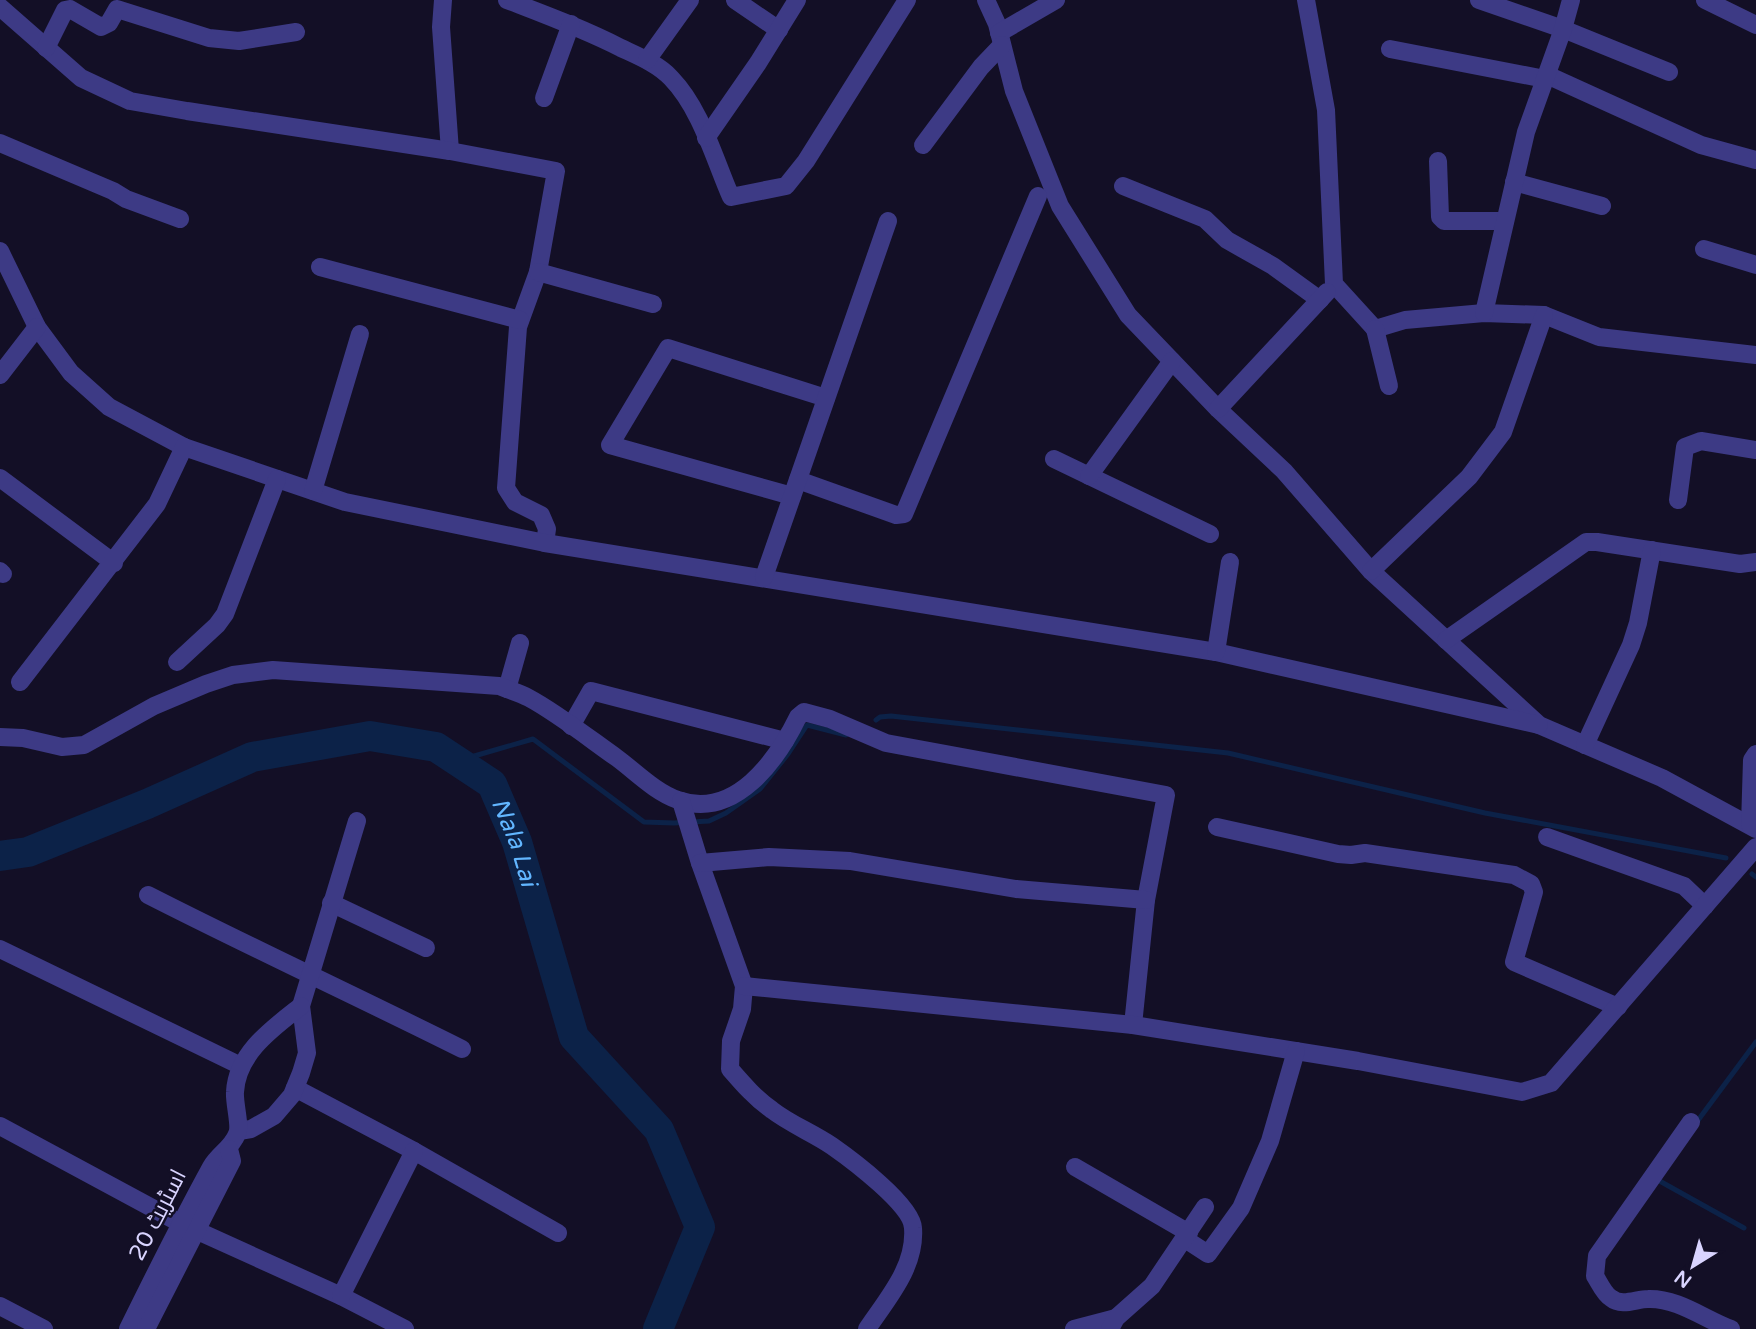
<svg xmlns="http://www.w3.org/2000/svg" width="1756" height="1329" viewBox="0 0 1756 1329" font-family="'Varela Round',Cairo,sans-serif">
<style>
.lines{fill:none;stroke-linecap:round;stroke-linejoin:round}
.stream{stroke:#0c2248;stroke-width:5}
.river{stroke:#0c2248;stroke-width:30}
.minor{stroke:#3d3a85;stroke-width:18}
.labels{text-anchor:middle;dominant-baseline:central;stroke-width:5;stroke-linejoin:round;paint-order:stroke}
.street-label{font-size:23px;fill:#d9d4ff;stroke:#130f26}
.water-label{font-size:24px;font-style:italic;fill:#62b6ff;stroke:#130f26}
</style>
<rect width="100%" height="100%" fill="#130f26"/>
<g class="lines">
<!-- stream -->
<g class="stream">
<path d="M876,720L880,717L891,716L1228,753L1485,813L1726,858"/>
<path d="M457,761L533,739L644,822L674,823L709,821L726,813L760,789L788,754L807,725L846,735"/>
<path d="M1752,874L1756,877"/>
<path d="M1696,1123L1756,1042"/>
<path d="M1656,1179L1744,1228"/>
</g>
<!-- river -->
<path class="river" id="s1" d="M0,856L28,852L147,804L252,757L370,736L436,747L492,784L517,842L574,1037L659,1130L700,1227L658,1329"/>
<!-- minor -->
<g class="minor">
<path d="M443,0L441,27L450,151"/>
<path d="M507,0C546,15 584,29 621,48C638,56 658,64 671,78C701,109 714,158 731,197L786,186L806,161L907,0"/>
<path d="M735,0L779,30"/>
<path d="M986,0L997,24L1014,91L1060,206L1128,315L1218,409L1284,471L1371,571L1539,725L1662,778L1756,829"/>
<path d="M1306,0L1326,110L1334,284L1375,329L1405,320L1484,313L1544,315L1599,337L1756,355"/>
<path d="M1479,0L1563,29L1669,72"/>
<path d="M1705,0L1756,25"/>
<path d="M0,7L81,78L130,101L187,111L450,151L556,171L538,272L518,327L506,488L515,502L541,515L547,529L545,543"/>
<path d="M999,33L1056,0"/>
<path d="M46,48L65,10L70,9L101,27L109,23L117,9L209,38L239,41L296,32"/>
<path d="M1390,49L1545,79"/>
<path d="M647,60L690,0"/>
<path d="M1547,75L1701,145L1756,160"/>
<path d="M544,98L571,24"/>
<path d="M706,138L758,63L797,0"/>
<path d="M0,143L113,191L126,199L180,219"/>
<path d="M923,145L981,67L1002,45"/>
<path d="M1438,161L1440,217L1444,221H1505"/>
<path d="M1514,182L1602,206"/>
<path d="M1123,186L1205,219L1227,240L1273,266L1320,300"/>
<path d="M1704,249L1756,265"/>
<path d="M0,251L37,327L71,373L109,407L184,447L345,502L545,543L1216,652L1539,725"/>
<path d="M320,267L520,320"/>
<path d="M538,272L653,304"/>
<path d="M1484,313L1526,132L1563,29L1571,0"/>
<path d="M1375,329L1389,386"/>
<path d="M0,375L37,327"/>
<path d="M1218,409L1327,292"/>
<path d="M1054,459L1210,534"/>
<path d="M1089,476L1172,361"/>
<path d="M0,478L114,563"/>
<path d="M798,480L896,515L904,514L1038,196"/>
<path d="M313,491L360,334"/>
<path d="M792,496L610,445L668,348L826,398"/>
<path d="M1678,500L1685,447L1701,441L1756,450"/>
<path d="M0,571L3,574"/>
<path d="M1371,571L1469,477L1503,432L1544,315"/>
<path d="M764,577L888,221"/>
<path d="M1446,640L1586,542H1597L1740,564L1756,562"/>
<path d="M1216,652L1230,562"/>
<path d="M177,662L217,625L225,614L277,479"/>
<path d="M20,682L157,504L184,447"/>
<path d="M507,689L520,643"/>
<path d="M571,726L591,691L785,741"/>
<path d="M0,737L23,738L62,747L84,745L154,706L206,684L233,675L273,670L499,686C509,690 520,693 529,698C557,713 590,739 617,758C636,772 655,792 678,800C735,820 777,760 798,717L804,712L830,719L886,743L1166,795L1146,900L1133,1025"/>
<path d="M1585,745L1631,645L1638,623L1652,550"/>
<path d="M681,801L700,863L744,986L742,1009L731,1041L730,1069C743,1084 756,1099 772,1110C790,1124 813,1133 832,1146C852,1160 912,1205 913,1228C916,1267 887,1299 867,1329"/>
<path d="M1750,825L1752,760L1756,754"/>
<path d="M1217,827L1338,854L1351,855L1365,853L1514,875L1531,884L1534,892L1514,962L1618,1007"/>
<path d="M1547,837L1684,886L1705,906"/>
<path d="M700,863L769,857L850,861L1016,889L1146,900"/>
<path d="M148,895C252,948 358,997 462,1049"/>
<path d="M331,903L426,948"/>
<path d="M0,949L241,1066"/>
<path d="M744,986L1133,1025L1358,1061L1522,1092L1551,1083L1756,847"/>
<path d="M295,1088L414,1151L558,1233"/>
<path d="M1691,1122L1597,1256L1595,1276C1599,1282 1604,1294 1611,1298C1622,1307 1636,1299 1648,1299C1678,1298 1704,1319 1731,1329"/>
<path d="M0,1126L180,1223L341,1296L405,1329"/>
<path d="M239,1131L251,1129L274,1116L292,1095L301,1073L307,1053L301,1006L357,821"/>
<path d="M1075,1167L1189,1233"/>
<path d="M1185,1239L1208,1254L1241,1208L1270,1141L1296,1051"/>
<path d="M341,1296L414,1151"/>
<path d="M0,1306L44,1329"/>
<path d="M128,1329C155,1274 182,1220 211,1167C219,1153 231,1149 237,1134C241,1126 234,1103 235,1092C237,1053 273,1028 301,1006"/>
<path d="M146,1329L232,1161L229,1149"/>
<path d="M1074,1329L1116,1318"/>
<path d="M1110,1329L1116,1318L1152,1286L1205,1207"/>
</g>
</g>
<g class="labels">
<!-- street labels -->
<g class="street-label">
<text transform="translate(158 1215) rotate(-63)">اسٹریٹ 20</text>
</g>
<!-- water labels -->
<g class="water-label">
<text stroke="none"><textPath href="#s1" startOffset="588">Nala Lai</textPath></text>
</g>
</g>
<!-- north arrow -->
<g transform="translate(1693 1266) rotate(217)" stroke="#130f26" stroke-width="5" paint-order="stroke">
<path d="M0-5L12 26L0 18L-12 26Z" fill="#d9d4ff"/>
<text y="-10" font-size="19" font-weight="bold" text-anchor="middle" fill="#d9d4ff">N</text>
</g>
</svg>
